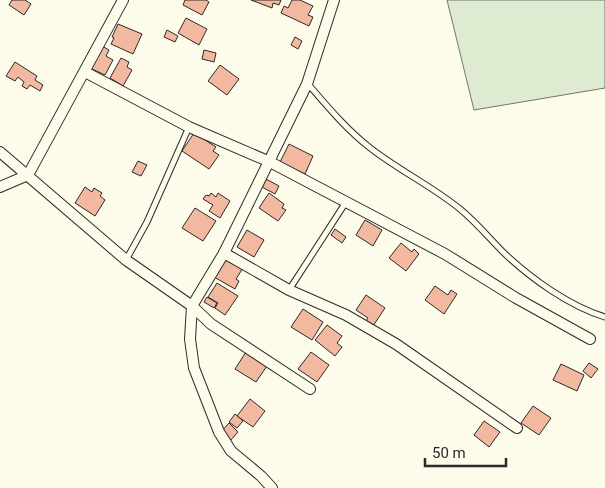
<svg xmlns="http://www.w3.org/2000/svg" width="605" height="488" viewBox="0 0 605 488" font-family="Roboto,sans-serif">
<style>
.green{fill:#deebd1;stroke:#74746e}
.building{fill:#f2b8a0;stroke:#2b2b2b}
.lines{fill:none;stroke-linecap:round;stroke-linejoin:round}
.service-casing{stroke:#2b2b2b;stroke-width:7}
.minor-casing{stroke:#2b2b2b;stroke-width:12}
.service{stroke:#fdfbea;stroke-width:5}
.minor{stroke:#fdfbea;stroke-width:10}
</style>
<rect width="100%" height="100%" fill="#fdfbea"/>
<!-- green -->
<path class="green" d="M447,0H605V88L474,110Z"/>
<!-- building -->
<g class="building">
<path d="M12,0H25L31,4L24,15L9,5Z"/>
<path d="M185,0H206L209,2L202,15L183,5Z"/>
<path d="M251,0H281L279,5L273,3L272,8Z"/>
<path d="M292,0H300L313,6L308,15L313,17L309,26L281,13L284,6L288,8Z"/>
<path d="M186,18L207,29L199,45L178,33Z"/>
<path d="M118,24L142,34L133,54L111,44L114,38L112,37Z"/>
<path d="M167,30L178,36L175,42L164,37Z"/>
<path d="M295,37L302,41L298,49L291,45Z"/>
<path d="M102,46L109,50L106,56L113,60L105,75L90,68Z"/>
<path d="M204,50L216,53L214,62L202,59Z"/>
<path d="M121,58L129,62L127,67L132,70L123,86L110,78Z"/>
<path d="M15,62L37,76L35,80L43,85L40,91L30,85L27,89L22,86L24,82L18,77L15,81L6,76Z"/>
<path d="M220,65L239,79L227,95L208,81Z"/>
<path d="M194,133L216,147L213,151L219,155L209,169L182,151Z"/>
<path d="M289,144L313,156L305,174L280,162Z"/>
<path d="M138,161L147,165L141,176L132,172Z"/>
<path d="M266,179L279,186L275,194L262,187Z"/>
<path d="M85,187L92,192L94,188L102,193L100,196L105,200L95,216L75,203Z"/>
<path d="M211,193L216,197L218,193L230,201L220,218L209,211L213,205L203,199L206,195L209,196Z"/>
<path d="M269,193L284,204L282,208L286,210L278,221L259,208Z"/>
<path d="M195,208L216,221L203,241L182,228Z"/>
<path d="M365,220L382,230L373,246L356,235Z"/>
<path d="M335,229L346,237L342,243L331,235Z"/>
<path d="M247,230L264,240L254,257L237,247Z"/>
<path d="M401,243L412,252L414,249L419,254L406,271L389,258Z"/>
<path d="M225,258L243,268L236,279L239,281L235,289L214,277Z"/>
<path d="M217,283L238,296L225,315L215,308L218,303L208,297Z"/>
<path d="M435,286L448,295L451,290L457,294L444,314L425,300Z"/>
<path d="M366,295L385,308L373,326L366,321L368,318L356,310Z"/>
<path d="M207,297L217,303L214,308L204,302Z"/>
<path d="M303,309L323,322L312,340L291,327Z"/>
<path d="M327,325L342,336L337,343L342,347L335,356L315,340Z"/>
<path d="M246,352L267,366L256,382L235,369Z"/>
<path d="M311,352L329,365L317,382L298,369Z"/>
<path d="M589,363L598,369L591,378L583,371Z"/>
<path d="M561,364L584,375L577,391L553,380Z"/>
<path d="M250,399L265,411L253,427L237,416Z"/>
<path d="M533,406L551,418L539,435L521,423Z"/>
<path d="M235,414L243,421L237,428L229,422Z"/>
<path d="M484,421L500,432L489,447L474,435Z"/>
<path d="M229,423L238,432L230,441L221,432Z"/>
</g>
<g class="lines">
<!-- service casing -->
<g class="service-casing">
<g id="service">
<path d="M308,84C327,106 346,129 369,147C398,170 432,186 460,209C476,222 489,238 503,252C530,278 569,306 605,317"/>
<path d="M126,260L147,222L189,127"/>
<path d="M289,290L346,202"/>
</g>
</g>
<!-- minor casing -->
<g class="minor-casing">
<g id="minor">
<path d="M85,72L189,127L270,162L445,254L516,298L590,339"/>
<path d="M0,152L126,260L192,306L211,324L310,389"/>
<path d="M0,187L28,175L123,0"/>
<path d="M224,253L289,290L346,315L396,344L517,428"/>
<path d="M272,488L261,476L231,451L219,432L194,368L190,339L192,306L224,253L307,84L334,0"/>
</g>
</g>
<!-- service -->
<use href="#service" class="service"/>
<!-- minor -->
<use href="#minor" class="minor"/>
</g>
<!-- scale -->
<path d="M425 458v8h81v-8" fill="none" stroke="#2b2b2b" stroke-width="2.5"/>
<text x="432" y="458" font-size="15" fill="#2b2b2b" stroke="#fdfbea" stroke-width="4" paint-order="stroke">50 m</text>
</svg>
